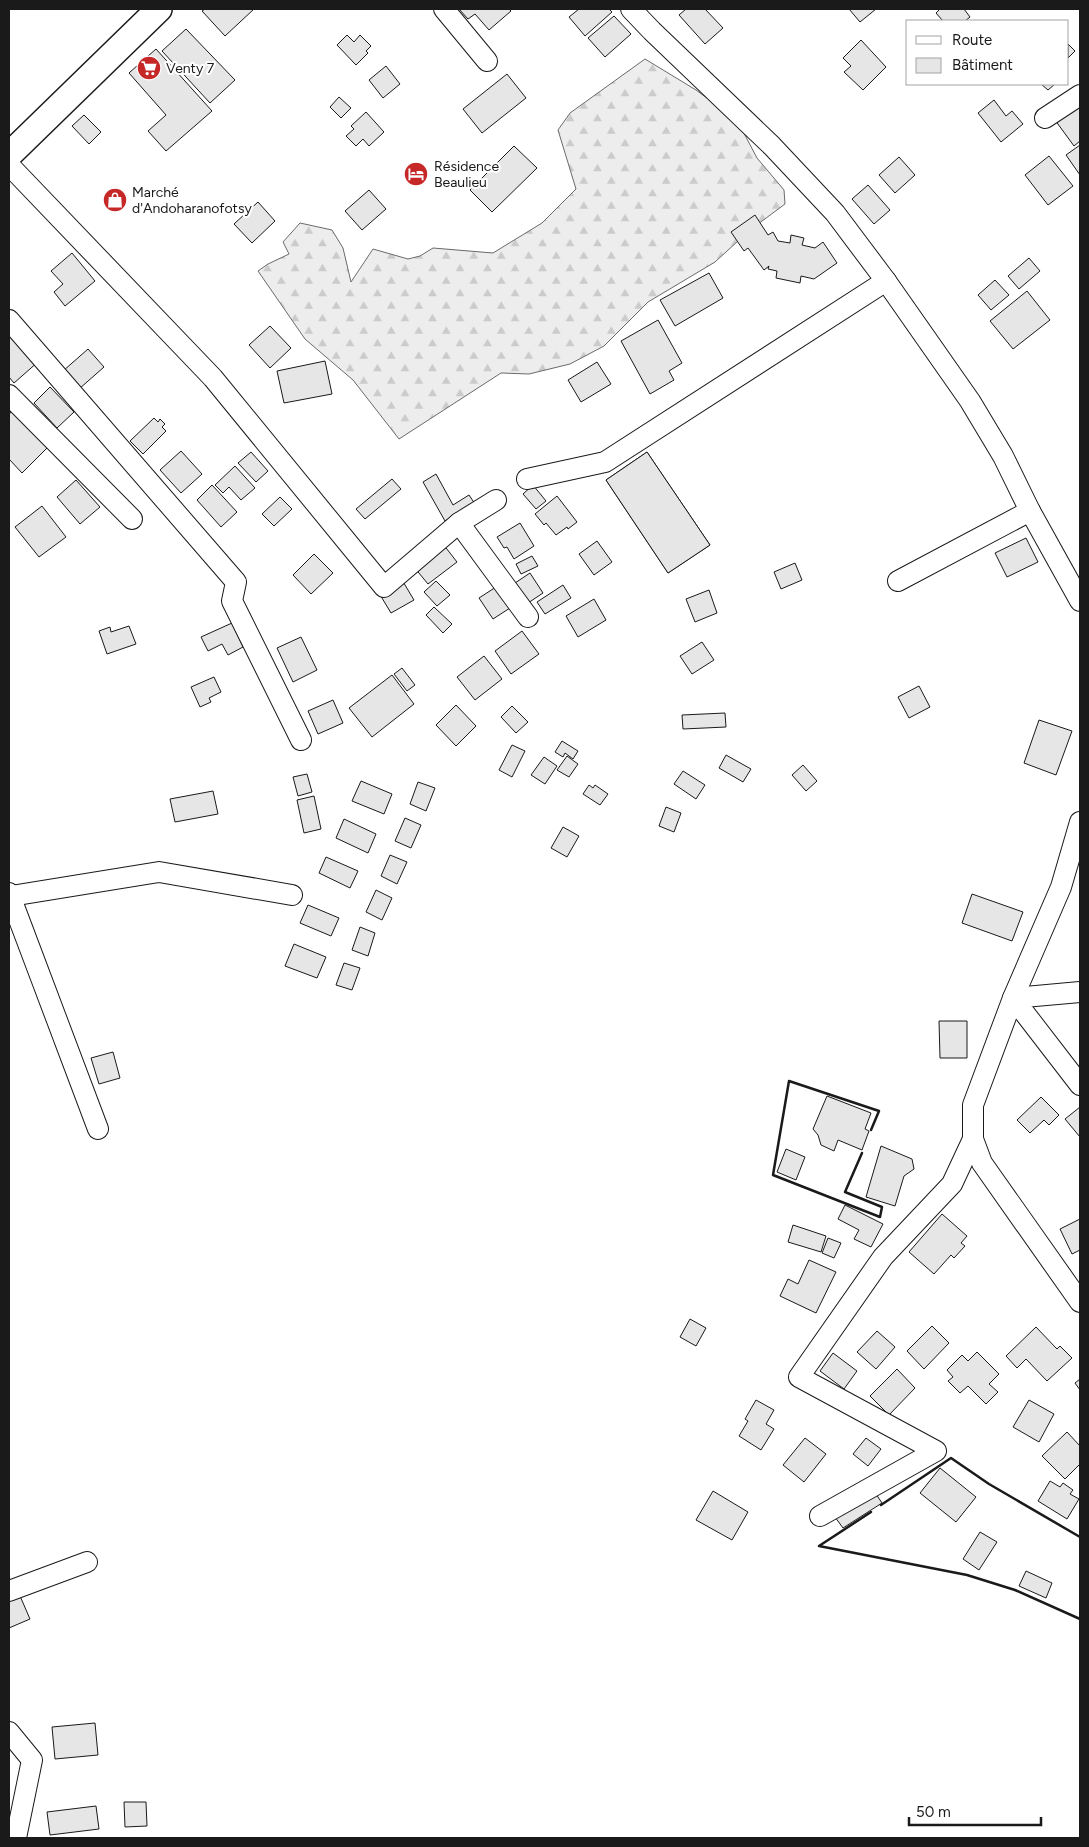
<svg xmlns="http://www.w3.org/2000/svg" width="1089" height="1847" viewBox="0 0 1089 1847" font-family="Figtree,sans-serif">
<style>
.forest{fill:url(#forest-firs);stroke:#6a6a6a}
.building{fill:#e6e6e6;stroke:#1a1a1a}
.lines{fill:none;stroke-linecap:round;stroke-linejoin:round}
.minor-casing{stroke:#1a1a1a;stroke-width:22}
.major-casing{stroke:#1a1a1a;stroke-width:28}
.minor{stroke:#fff;stroke-width:20}
.major{stroke:#fff;stroke-width:25}
.wall{stroke:#1a1a1a;stroke-width:2.5}
.labels{text-anchor:middle;dominant-baseline:central;stroke-width:4;stroke-linejoin:round;paint-order:stroke}
.poi-label{font-size:14px;fill:#1a1a1a;stroke:#fff;text-anchor:start}
</style>
<defs>
<pattern id="forest-firs" width="22" height="20" patternUnits="userSpaceOnUse" patternTransform="scale(1.25)"><rect width="22" height="20" fill="#ededed"/><path d="M5 1l3.5 6h-7zM16 11l3.5 6h-7z" fill="#cbcbcb"/></pattern>
</defs>
<rect width="100%" height="100%" fill="#fff"/>
<!-- forest -->
<path class="forest" d="M645,59L696,90L737,120L757,158L784,190L785,204L750,230L715,262L648,302L604,346L570,364L529,374L501,373L399,439L353,380L305,339L258,271L268,264L289,254L283,242L300,223L332,230L343,248L351,282L373,249L408,259L420,256L433,248L493,253L542,223L576,189L558,130L570,113Z"/>
<!-- building -->
<g class="building">
<path d="M205,9H254L225,36L202,11Z"/>
<path d="M459,9H509L511,11L489,30L475,14L468,19Z"/>
<path d="M579,9H609L612,12L585,36L569,17Z"/>
<path d="M686,9H705L723,28L705,44L679,15Z"/>
<path d="M849,9H876L860,22Z"/>
<path d="M940,9H964L970,17L965,21H943L936,13Z"/>
<path d="M614,16L631,34L605,57L588,38Z"/>
<path d="M186,29L235,80L210,103L162,51Z"/>
<path d="M347,35L354,42L360,35L371,46L366,51L368,53L356,65L337,45Z"/>
<path d="M861,40L886,67L863,90L844,72L851,66L843,58Z"/>
<path d="M1068,44L1075,51L1068,58Z"/>
<path d="M156,49L212,111L166,151L148,131L166,115L129,73Z"/>
<path d="M386,66L400,84L383,98L369,80Z"/>
<path d="M507,74L526,98L482,133L463,109Z"/>
<path d="M1041,84H1055L1048,90Z"/>
<path d="M339,97L351,108L341,118L330,107Z"/>
<path d="M994,100L1006,116L1012,111L1023,124L1001,142L978,113Z"/>
<path d="M1080,101V141L1074,146L1055,120Z"/>
<path d="M366,112L384,132L369,146L363,139L356,146L346,136L354,129L351,126Z"/>
<path d="M84,115L101,132L89,144L72,126Z"/>
<path d="M1080,145V175L1066,155Z"/>
<path d="M514,146L537,168L492,212L470,190Z"/>
<path d="M1049,156L1073,186L1048,205L1025,175Z"/>
<path d="M899,157L915,175L895,193L879,175Z"/>
<path d="M868,185L890,210L874,224L852,199Z"/>
<path d="M369,190L386,209L362,230L345,211Z"/>
<path d="M258,202L275,221L252,243L234,224Z"/>
<path d="M755,215L768,235L773,232L778,241L790,243L791,235L804,238L802,245L815,248L823,242L837,263L814,279L801,276L800,283L776,278L777,271L768,269L769,266L764,270L748,248L744,251L731,232Z"/>
<path d="M72,253L95,281L65,306L54,292L63,284L51,271Z"/>
<path d="M1029,258L1040,271L1019,289L1008,276Z"/>
<path d="M709,273L723,298L675,326L660,300Z"/>
<path d="M995,280L1009,295L991,310L978,295Z"/>
<path d="M1027,291L1050,320L1013,349L990,321Z"/>
<path d="M658,320L682,363L669,371L674,380L650,394L621,341Z"/>
<path d="M270,326L291,348L270,368L249,345Z"/>
<path d="M9,331L39,361L14,383L9,377Z"/>
<path d="M88,349L104,367L79,389L63,371Z"/>
<path d="M325,361L332,394L284,403L277,371Z"/>
<path d="M597,362L611,384L581,402L568,380Z"/>
<path d="M50,387L74,412L57,428L34,403Z"/>
<path d="M16,408L49,446L22,473L9,459V414Z"/>
<path d="M154,418L158,422L160,419L165,424L162,427L166,431L143,454L130,441Z"/>
<path d="M181,451L202,474L181,493L160,470Z"/>
<path d="M251,452L268,471L256,482L238,463Z"/>
<path d="M647,452L710,545L668,573L606,480Z"/>
<path d="M647,452L710,545L668,573L606,480Z"/>
<path d="M235,466L255,488L241,500L229,487L223,493L215,485Z"/>
<path d="M436,474L453,505L469,495L475,504L445,521L423,482Z"/>
<path d="M392,479L401,489L365,519L356,509Z"/>
<path d="M76,480L100,507L80,524L57,497Z"/>
<path d="M212,485L237,512L221,527L197,500Z"/>
<path d="M533,485L546,501L536,509L523,494Z"/>
<path d="M557,496L577,522L568,529L567,527L556,535L546,523L544,525L535,514Z"/>
<path d="M280,497L292,509L274,526L262,514Z"/>
<path d="M42,506L66,537L39,557L15,527Z"/>
<path d="M520,523L534,546L514,559L507,547L504,548L497,537Z"/>
<path d="M1026,538L1038,562L1007,577L995,553Z"/>
<path d="M597,541L612,562L594,575L579,554Z"/>
<path d="M443,544L457,562L428,584L414,567Z"/>
<path d="M314,554L333,573L311,594L293,575Z"/>
<path d="M532,556L538,566L521,574L516,564Z"/>
<path d="M795,563L802,580L781,589L774,572Z"/>
<path d="M530,573L543,593L522,607L509,587Z"/>
<path d="M402,580L414,600L391,613L379,593Z"/>
<path d="M436,581L450,595L437,606L424,592Z"/>
<path d="M563,585L571,598L545,614L537,602Z"/>
<path d="M496,587L510,608L493,619L479,598Z"/>
<path d="M709,590L717,613L695,622L686,599Z"/>
<path d="M594,599L606,620L578,637L566,616Z"/>
<path d="M434,607L452,624L443,633L426,615Z"/>
<path d="M232,623L243,647L228,655L222,644L208,651L201,637Z"/>
<path d="M129,626L136,644L107,654L99,631L110,627L111,632Z"/>
<path d="M522,631L539,654L511,674L495,651Z"/>
<path d="M301,637L317,670L293,682L277,648Z"/>
<path d="M702,642L714,660L692,674L680,656Z"/>
<path d="M484,656L502,679L475,700L457,677Z"/>
<path d="M402,668L415,685L407,691L394,674Z"/>
<path d="M392,675L414,704L372,737L349,708Z"/>
<path d="M214,677L221,692L209,698L211,702L200,707L191,687Z"/>
<path d="M919,686L930,707L909,718L898,697Z"/>
<path d="M333,700L343,723L318,734L308,711Z"/>
<path d="M456,705L476,726L456,746L436,725Z"/>
<path d="M512,706L528,722L516,733L501,717Z"/>
<path d="M725,713L726,727L683,729L682,715Z"/>
<path d="M1039,720L1072,731L1056,775L1024,763Z"/>
<path d="M562,741L578,751L573,759L565,753L563,757L555,752Z"/>
<path d="M512,745L525,751L512,777L499,770Z"/>
<path d="M726,755L751,769L743,782L719,768Z"/>
<path d="M567,756L578,764L569,777L557,770Z"/>
<path d="M544,757L557,766L545,784L531,775Z"/>
<path d="M803,765L817,781L806,791L792,775Z"/>
<path d="M683,771L705,785L696,799L674,784Z"/>
<path d="M307,774L312,792L298,796L293,777Z"/>
<path d="M361,781L392,794L384,814L352,801Z"/>
<path d="M418,782L435,788L426,811L410,804Z"/>
<path d="M589,785L593,788L595,785L608,794L600,805L583,794Z"/>
<path d="M213,791L218,814L175,822L170,799Z"/>
<path d="M314,796L321,829L304,833L297,800Z"/>
<path d="M666,807L681,813L674,832L659,826Z"/>
<path d="M405,818L421,825L411,848L395,841Z"/>
<path d="M344,819L376,834L368,853L336,838Z"/>
<path d="M563,827L579,836L567,857L551,848Z"/>
<path d="M390,855L407,862L397,884L381,876Z"/>
<path d="M326,857L358,871L350,888L319,873Z"/>
<path d="M376,890L392,898L382,920L366,912Z"/>
<path d="M972,894L1023,912L1012,941L962,923Z"/>
<path d="M308,905L339,918L331,936L300,923Z"/>
<path d="M360,927L375,933L368,956L352,950Z"/>
<path d="M294,944L326,957L317,978L285,966Z"/>
<path d="M344,963L360,968L352,990L336,985Z"/>
<path d="M939,1021H967V1058H940Z"/>
<path d="M113,1052L120,1078L99,1084L91,1058Z"/>
<path d="M827,1096L871,1113L865,1129L869,1131L862,1150L838,1140L834,1151L821,1145L818,1135L813,1129Z"/>
<path d="M1041,1097L1059,1115L1049,1125L1044,1120L1030,1133L1017,1120Z"/>
<path d="M1080,1107V1137L1065,1119Z"/>
<path d="M881,1146L912,1159L914,1169L904,1176L895,1206L866,1197Z"/>
<path d="M786,1149L805,1157L796,1180L777,1172Z"/>
<path d="M845,1205L883,1224L871,1247L854,1239L859,1230L838,1219Z"/>
<path d="M942,1214L967,1236L961,1243L965,1246L954,1258L951,1255L934,1274L909,1252Z"/>
<path d="M1080,1219V1250L1072,1254L1060,1229Z"/>
<path d="M793,1225L826,1236L821,1252L788,1242Z"/>
<path d="M828,1238L841,1243L834,1258L822,1253Z"/>
<path d="M809,1260L836,1272L816,1313L780,1296L788,1279L798,1284Z"/>
<path d="M690,1319L706,1328L696,1346L680,1337Z"/>
<path d="M932,1326L949,1343L924,1369L907,1351Z"/>
<path d="M1036,1327L1057,1349L1060,1346L1072,1358L1047,1381L1026,1359L1017,1368L1006,1356Z"/>
<path d="M877,1331L895,1347L876,1369L857,1352Z"/>
<path d="M977,1352L999,1374L989,1384L998,1392L986,1404L968,1386L960,1393L948,1381L953,1377L947,1370L962,1355L968,1361Z"/>
<path d="M833,1353L857,1371L844,1389L820,1371Z"/>
<path d="M897,1369L915,1388L889,1415L870,1396Z"/>
<path d="M1080,1379V1390L1075,1383Z"/>
<path d="M756,1400L774,1410L766,1424L774,1429L761,1450L739,1436L748,1421L745,1419Z"/>
<path d="M1029,1400L1054,1414L1039,1442L1013,1427Z"/>
<path d="M1067,1432L1080,1446V1464L1065,1479L1042,1456Z"/>
<path d="M805,1438L826,1454L804,1482L783,1465Z"/>
<path d="M866,1438L881,1449L868,1466L853,1454Z"/>
<path d="M940,1468L976,1497L956,1522L920,1493Z"/>
<path d="M1050,1481L1060,1487L1063,1483L1073,1490L1070,1494L1079,1499L1067,1519L1038,1501Z"/>
<path d="M713,1491L748,1512L732,1540L696,1520Z"/>
<path d="M874,1491L882,1503L843,1528L835,1517Z"/>
<path d="M980,1532L997,1542L979,1570L963,1559Z"/>
<path d="M1026,1571L1052,1583L1046,1598L1019,1586Z"/>
<path d="M20,1596L30,1619L9,1628V1600Z"/>
<path d="M95,1723L98,1755L55,1759L52,1727Z"/>
<path d="M124,1802H146L147,1826L125,1827Z"/>
<path d="M96,1806L99,1829L50,1835L47,1812Z"/>
</g>
<g class="lines">
<!-- minor casing -->
<g class="minor-casing">
<g id="minor">
<path d="M444,9L487,61"/>
<path d="M631,9L652,31L772,146L835,213L886,281L970,401L1003,456L1030,511L1080,601"/>
<path d="M1045,118L1080,95"/>
<path d="M9,165L213,378L384,587L459,523L496,500"/>
<path d="M9,320L236,582L232,601L301,740"/>
<path d="M9,395L132,519"/>
<path d="M527,479L605,462L886,281"/>
<path d="M459,523L528,617"/>
<path d="M898,581L1030,511"/>
<path d="M1080,822L1061,887L1013,998L973,1105V1139L982,1163L1080,1302"/>
<path d="M9,893L98,1129"/>
<path d="M11,896L159,872L292,895"/>
<path d="M1080,992L1013,998L1080,1085"/>
<path d="M820,1516L936,1451L799,1377L883,1257L952,1184L973,1139"/>
<path d="M9,1591L87,1562"/>
<path d="M9,1732L32,1760L16,1838"/>
</g>
</g>
<!-- major casing -->
<g class="major-casing">
<path id="major" d="M9,155L159,9"/>
</g>
<!-- minor -->
<use href="#minor" class="minor"/>
<!-- major -->
<use href="#major" class="major"/>
<!-- wall -->
<g class="wall">
<path d="M862,1153L845,1192L882,1207L880,1217L773,1175L789,1081L879,1111L871,1130"/>
<path d="M881,1505L951,1458L989,1484L1080,1537"/>
<path d="M871,1512L819,1546L967,1575L1015,1590L1080,1619"/>
</g>
</g>
<!-- icons -->
<defs>
<g id="supermarket-disc" transform="scale(1.25)"><circle r="9.5" fill="#c62828" stroke="#fff"/><path d="M-6-5.5h2.5l.6 2H6L4.5 2H-2.5L-4.4-4H-6ZM-1.5 3.2a1.3 1.3 0 1 0 .1 0ZM3 3.2a1.3 1.3 0 1 0 .1 0Z" fill="#fff"/></g>
<g id="hotel-disc" transform="scale(1.25)"><circle r="9.5" fill="#c62828" stroke="#fff"/><path d="M-6-4.5h1.5V1H6V5H4.5V3h-9V5H-6ZM-4 0a1.8 1.8 0 1 1 3.6 0ZM.5 0V-2.5h3Q6-2.5 6 0Z" fill="#fff"/></g>
<g id="shop-disc" transform="scale(1.25)"><circle r="9.5" fill="#c62828" stroke="#fff"/><path d="M-5-2.5h2.3a2.7 3.5 0 0 1 5.4 0H5L5.5 6h-11ZM-1.5-2.5h3a1.5 2.3 0 0 0-3 0Z" fill="#fff"/></g>
</defs>
<g fill-rule="evenodd">
<use href="#supermarket-disc" x="149" y="68"/>
<use href="#hotel-disc" x="416" y="174"/>
<use href="#shop-disc" x="115" y="200"/>
</g>
<g class="labels">
<!-- poi labels -->
<g class="poi-label">
<text x="166" y="68">Venty 7</text>
<text x="434" y="166">Résidence<tspan x="434" dy="16">Beaulieu</tspan></text>
<text x="132" y="192">Marché<tspan x="132" dy="16">d'Andoharanofotsy</tspan></text>
</g>
</g>
<!-- border -->
<rect width="1089" height="1847" fill="none" stroke="#1a1a1a" stroke-width="20"/>
<!-- legend -->
<rect x="906" y="20" width="162" height="65" fill="#ffffff" stroke="#a3a3a3"/>
<rect x="916" y="36" width="25" height="8" fill="#ffffff" stroke="#a3a3a3"/>
<text x="952" y="45" font-size="15" fill="#1a1a1a">Route</text>
<rect x="916" y="58" width="25" height="15" fill="#e6e6e6" stroke="#a3a3a3"/>
<text x="952" y="70" font-size="15" fill="#1a1a1a">Bâtiment</text>
<!-- scale -->
<path d="M909 1817v8h132v-8" fill="none" stroke="#1a1a1a" stroke-width="2.5"/>
<text x="916" y="1817" font-size="15" fill="#1a1a1a" stroke="#ffffff" stroke-width="4" paint-order="stroke">50 m</text>
</svg>
